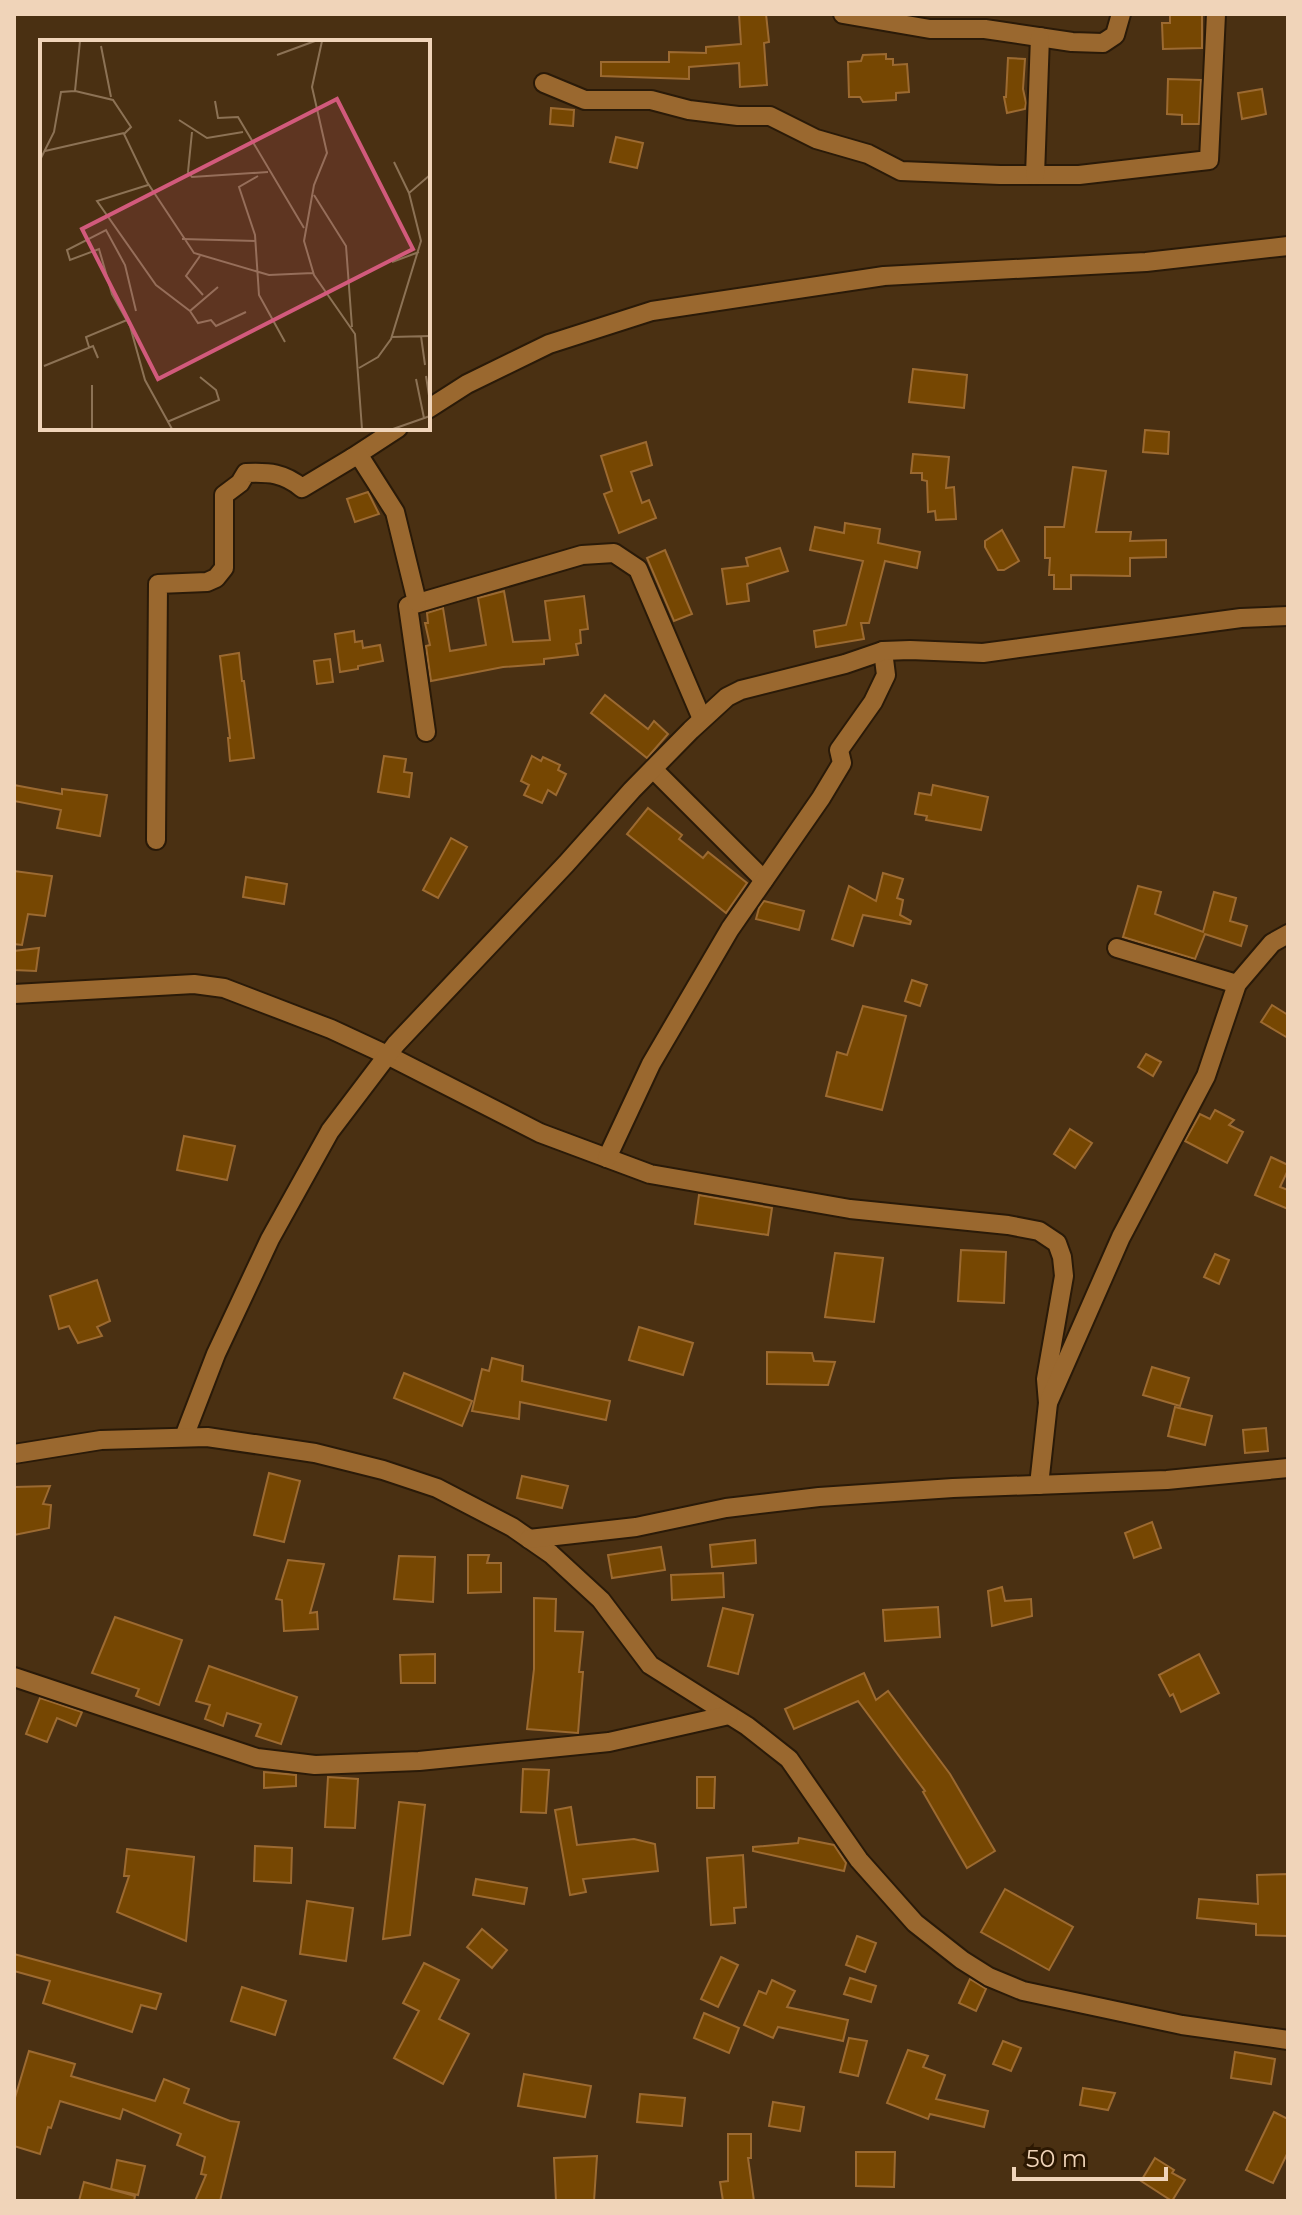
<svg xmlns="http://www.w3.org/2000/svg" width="1302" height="2215" viewBox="0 0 1302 2215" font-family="Montserrat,sans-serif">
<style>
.building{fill:#764702;stroke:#9c6a31;stroke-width:2}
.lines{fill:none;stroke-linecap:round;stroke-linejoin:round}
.minor-casing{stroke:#2a1a08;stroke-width:22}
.minor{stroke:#9a682f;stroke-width:18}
.inset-road{fill:none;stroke:#8c7255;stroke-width:2}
.view{fill:#d25a7c;fill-opacity:0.15;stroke:#d25a7c;stroke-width:4}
.inset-edge{fill:none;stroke:#f0d4b9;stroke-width:4}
</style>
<rect width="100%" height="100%" fill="#4a3012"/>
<!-- building -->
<g class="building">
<path d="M739,14H766L769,42L764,43L767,85L740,87L739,63L689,67V79L601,76V62H669V52L706,53V47L741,44Z"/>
<path d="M1170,14H1202V48L1163,49L1162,23H1170Z"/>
<path d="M886,54V59H893V65L907,64L909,92L896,93V100L863,102L860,97H849L848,62L861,61L863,55Z"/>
<path d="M1008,58L1025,59L1023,89L1026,103L1025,109L1007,113L1004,97H1006Z"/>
<path d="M1168,79L1201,80L1199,124H1182V115L1167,114Z"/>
<path d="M1262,89L1266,114L1242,119L1238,93Z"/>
<path d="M551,108L574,110L573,126L550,124Z"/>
<path d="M616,137L643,143L637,168L610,162Z"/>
<path d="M913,369L967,375L964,408L909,402Z"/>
<path d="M1145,430L1169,432L1168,454L1143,452Z"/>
<path d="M646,442L652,465L631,472L642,503L649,500L656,518L619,533L604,494L612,491L601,456Z"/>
<path d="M913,454L949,457L946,488L954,487L956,519L936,520L935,511L928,512L927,481L922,480V473H911Z"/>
<path d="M1073,467L1106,471L1096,532H1131L1130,541L1166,540V557L1130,558V576L1071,575V589H1054V575H1049L1050,558H1045V527H1064Z"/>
<path d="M368,492L379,514L355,522L347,499Z"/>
<path d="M845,523L880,529L878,543L920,552L917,568L885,561L869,623H861L864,639L816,647L814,631L846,625L863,561L810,550L815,527L844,533Z"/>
<path d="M1002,530L1019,561L1004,570H998L985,547V541Z"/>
<path d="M780,548L788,571L747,584L749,601L727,604L722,569L748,566L746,558Z"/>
<path d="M665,550L692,614L674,621L647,558Z"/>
<path d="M504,591L513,642L550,640L545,601L584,596L588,629L580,630L581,643L576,644L578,655L544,659V664L503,667L431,681L426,646L430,645L425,623H428L427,613L443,608L450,651L486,645L478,598Z"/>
<path d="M354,631L355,642L362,641L363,648L380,645L383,661L358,666V669L340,672L335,634Z"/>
<path d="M239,653L242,681H244L254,758L230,761L228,738H230L220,656Z"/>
<path d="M330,659L333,682L317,684L314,661Z"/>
<path d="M605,695L648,729L654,721L668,734L647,758L591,713Z"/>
<path d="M384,756L406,759L404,772L412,773L409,797L378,792Z"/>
<path d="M532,756L541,761L543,757L560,765L558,770L566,774L556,795L548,790L542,803L524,795L529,785L521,781Z"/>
<path d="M14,785L62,794V789L107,795L100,836L57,828L61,810L14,801Z"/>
<path d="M933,785L988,797L981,830L926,820L927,816L915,814L919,793L931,795Z"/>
<path d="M648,808L682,835L679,839L703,858L708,852L747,883L726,913L627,834Z"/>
<path d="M451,838L467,847L438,898L423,890Z"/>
<path d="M14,871L52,876L45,916L28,914L22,945L14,944Z"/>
<path d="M883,873L903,879L897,898L903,900L900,915L911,921L910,924L863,915L853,946L832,939L849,886L876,901Z"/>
<path d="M246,877L287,884L284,904L243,897Z"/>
<path d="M1138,886L1161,892L1155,914L1203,932L1214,892L1236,898L1230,921L1247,926L1241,946L1205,934L1195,959L1123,937Z"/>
<path d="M764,901L804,911L799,930L756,919L759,908Z"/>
<path d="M39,948L36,971L14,970V951Z"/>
<path d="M912,980L927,985L920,1006L905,1001Z"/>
<path d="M1272,1005L1288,1015V1038L1261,1022Z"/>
<path d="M863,1006L906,1016L882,1110L826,1096L837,1052L847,1055Z"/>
<path d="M1146,1054L1161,1062L1153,1076L1138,1067Z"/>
<path d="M1215,1110L1234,1120L1229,1125L1243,1132L1227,1163L1185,1141L1200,1114L1210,1119Z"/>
<path d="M1070,1129L1092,1143L1075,1168L1054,1154Z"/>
<path d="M184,1136L235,1146L227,1180L177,1170Z"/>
<path d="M1271,1157L1288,1165V1170L1280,1187L1288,1190V1209L1255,1195Z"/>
<path d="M699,1195L772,1208L768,1235L695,1224Z"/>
<path d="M961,1250L1006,1252L1004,1303L958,1301Z"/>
<path d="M835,1253L883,1258L874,1322L825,1317Z"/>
<path d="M1215,1254L1229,1260L1219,1284L1204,1277Z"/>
<path d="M97,1280L110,1321L97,1327L102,1336L78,1343L69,1326L59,1329L50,1296Z"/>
<path d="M639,1327L693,1343L683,1375L629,1360Z"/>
<path d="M767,1352L812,1353L814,1361L835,1362L828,1385L767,1384Z"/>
<path d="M492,1358L523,1366L522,1381L610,1401L606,1420L520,1402L519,1419L472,1411L482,1369L489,1371Z"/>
<path d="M1152,1367L1189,1378L1180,1406L1143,1395Z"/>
<path d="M404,1373L472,1401L462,1426L394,1398Z"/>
<path d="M1175,1407L1212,1416L1205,1445L1168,1436Z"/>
<path d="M1266,1428L1268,1451L1245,1453L1243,1430Z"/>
<path d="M269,1473L300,1481L284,1542L254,1535Z"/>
<path d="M522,1476L568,1486L562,1508L517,1498Z"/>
<path d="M50,1486L43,1504L51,1505L49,1528L14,1535L15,1487Z"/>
<path d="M1152,1522L1161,1548L1134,1558L1125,1533Z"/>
<path d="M755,1540L756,1563L712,1567L710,1545Z"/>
<path d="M661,1547L665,1570L612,1578L608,1555Z"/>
<path d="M468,1555H489L487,1563H501V1592L468,1593Z"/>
<path d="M399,1556L435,1557L433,1602L394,1599Z"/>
<path d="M288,1560L324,1564L310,1613L317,1612L318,1629L284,1631L282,1600L276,1599Z"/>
<path d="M723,1573L724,1597L672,1600L671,1575Z"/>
<path d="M1002,1587L1005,1601L1031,1599L1032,1616L992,1626L988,1591Z"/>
<path d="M534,1598L556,1599L555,1631L583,1632L579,1672H583L578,1733L527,1729L534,1669Z"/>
<path d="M938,1607L940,1637L885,1641L883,1610Z"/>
<path d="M723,1608L753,1615L738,1674L708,1666Z"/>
<path d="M115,1617L182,1640L159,1705L136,1696L139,1689L92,1673Z"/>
<path d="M435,1654V1683H401L400,1655Z"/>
<path d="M1199,1654L1219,1693L1181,1712L1173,1694L1170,1696L1159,1675Z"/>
<path d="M209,1666L297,1697L281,1744L256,1736L261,1724L227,1713L223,1726L205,1719L210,1705L196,1701Z"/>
<path d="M864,1673L876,1700L888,1691L950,1774L995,1851L967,1868L923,1792L925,1791L858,1701L794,1729L785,1709Z"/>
<path d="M40,1698L82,1712L76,1726L57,1718L47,1742L26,1734Z"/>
<path d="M523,1769L549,1770L546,1813L521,1812Z"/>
<path d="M264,1772L296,1775V1786L264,1788Z"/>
<path d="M328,1777L358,1779L355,1828L325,1827Z"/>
<path d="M697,1777H715L714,1808H697Z"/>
<path d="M399,1802L425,1805L410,1935L383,1939Z"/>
<path d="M571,1807L577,1845L634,1839L655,1844L658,1871L583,1879L586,1892L570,1895L555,1810Z"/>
<path d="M799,1838L834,1845L846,1863L844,1871L753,1851V1847L798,1843Z"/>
<path d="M255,1846L292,1848L291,1883L254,1881Z"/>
<path d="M127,1849L194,1857L186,1941L117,1912L129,1876H124Z"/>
<path d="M743,1855L746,1907L734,1908L735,1923L711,1925L707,1858Z"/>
<path d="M1288,1874V1936L1256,1935V1924L1197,1918L1199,1899L1258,1904L1257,1875Z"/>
<path d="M476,1879L527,1888L524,1904L473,1895Z"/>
<path d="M1005,1889L1073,1927L1049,1970L981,1932Z"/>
<path d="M307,1901L353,1908L346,1961L300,1954Z"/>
<path d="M482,1929L507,1950L492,1968L467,1947Z"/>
<path d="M857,1936L876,1943L865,1972L846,1965Z"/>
<path d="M14,1954L161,1994L156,2009L141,2005L132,2032L43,2003L50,1981L14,1971Z"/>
<path d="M721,1957L738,1965L718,2007L701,1999Z"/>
<path d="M424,1963L459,1980L439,2019L469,2034L443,2084L394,2058L419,2011L403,2003Z"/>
<path d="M850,1978L876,1986L871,2002L844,1994Z"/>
<path d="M970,1979L986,1989L976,2011L959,2003Z"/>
<path d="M772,1980L795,1991L787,2007L848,2020L843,2041L778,2027L773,2038L744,2025L759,1991L766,1994Z"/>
<path d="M242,1987L286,2001L275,2035L231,2021Z"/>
<path d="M704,2013L739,2028L729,2053L694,2038Z"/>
<path d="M849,2038L867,2041L858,2076L840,2072Z"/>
<path d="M1003,2041L1021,2048L1011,2071L993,2064Z"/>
<path d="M908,2050L928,2056L923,2067L945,2075L936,2099L988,2111L984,2127L930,2114L928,2119L887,2103Z"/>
<path d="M29,2051L75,2064L71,2076L155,2101L164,2079L189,2089L184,2103L230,2121L239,2122L220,2201H195L206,2175L201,2174L205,2157L177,2145L181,2134L123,2109L120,2119L60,2101L51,2128L48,2127L40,2154L14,2146V2101Z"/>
<path d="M1235,2052L1275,2059L1271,2084L1231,2078Z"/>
<path d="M524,2074L591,2086L585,2117L518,2106Z"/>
<path d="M1083,2088L1115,2093L1108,2110L1080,2105Z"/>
<path d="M640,2094L685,2098L682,2126L637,2122Z"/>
<path d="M773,2102L804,2107L800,2131L769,2126Z"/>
<path d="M1274,2112L1288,2119V2152L1273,2183L1246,2170Z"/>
<path d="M728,2134H751V2158H748L754,2201H723L720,2182L728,2181Z"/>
<path d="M856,2152H895L894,2187L856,2186Z"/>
<path d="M597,2156L594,2201H556L554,2158Z"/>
<path d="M1155,2158L1174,2170L1172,2173L1185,2180L1172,2201L1141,2181Z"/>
<path d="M117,2160L145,2166L138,2195L111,2189Z"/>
<path d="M84,2182L135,2196L134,2201H79Z"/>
</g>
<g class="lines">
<!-- minor casing -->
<g class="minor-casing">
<g id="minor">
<path d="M843,14L930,29H985L1072,42L1103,43L1115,35L1121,14"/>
<path d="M544,83L585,100H651L689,110L738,116H770L816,139L868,154L901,171L1000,175H1079L1209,160L1216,14"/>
<path d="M1035,175L1040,37"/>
<path d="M428,409L467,384L549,344L652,311L884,276L1146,262L1288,246"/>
<path d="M352,458L398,428"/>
<path d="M426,732L408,606L582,555L614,553L638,569L702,719"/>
<path d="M653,769L764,880"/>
<path d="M156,840L158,584L207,582L216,578L224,568V495L240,483L246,473C269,472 284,473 302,488L352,458L360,457L395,512L417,602"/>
<path d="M1117,948L1237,984"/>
<path d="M14,994L194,984L224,988L331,1029L387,1055L540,1133L650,1174L850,1209L1008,1225L1039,1231L1057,1243L1062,1257L1064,1276L1046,1379L1048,1403"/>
<path d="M607,1158L651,1064L730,929L821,798L842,763L839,750L873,702L886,675L883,651"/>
<path d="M184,1437L216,1354L270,1239L330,1131L396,1044L566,864L632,790L691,730L727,697L741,690L845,664L883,651L910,650L983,653L1241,618L1288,616"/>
<path d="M14,1454L101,1440L207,1437L315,1453L383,1470L437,1488L512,1527L551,1554L601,1600L650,1665L747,1726L789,1759L859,1860L915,1923L962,1960L989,1977L1023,1991L1182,2025L1288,2040"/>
<path d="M1039,1485L1048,1403L1121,1237L1206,1076L1237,984L1272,943L1288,934"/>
<path d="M529,1539L636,1527L726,1508L819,1497L953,1488L1167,1480L1288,1468"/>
<path d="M14,1677L257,1758L315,1765L419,1761L609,1742L729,1715"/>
</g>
</g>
<!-- minor -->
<use href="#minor" class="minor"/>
</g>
<!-- overview -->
<g transform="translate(40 40)">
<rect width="390" height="390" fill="#4a3012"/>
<path class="inset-road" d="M40,1L35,51L73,60L91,87L84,94L107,142L154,213L229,235L273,233M282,1L272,47L287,113L274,145L264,201L274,235L315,294L322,389M61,6L71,57M237,15L275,1M175,61L178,78L198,77L264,188M139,80L167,98L203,92M152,92L148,132L152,137L228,132M5,111L84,93M0,120L14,92L21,52L35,51M354,122L369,153M218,136L199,147L215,195L219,255L245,302M108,145L57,161L116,245L150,271M274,155L306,206L312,287M142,199L216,201M160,216L146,236L163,255M352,222L379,212M178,247L150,271L158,283L171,280L176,286L206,272M96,271L85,225L66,190L27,210L30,220L59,209L72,254L90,286L105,340L132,389M381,296L385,325M351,297L390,296M49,307L46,297L87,280M4,326L53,306L58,318M319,328L338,317L351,299L381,201L369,153L390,135M386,336L390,362M376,339L384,378M52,345V389M127,382L179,360L176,350L160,337M353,389L390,376"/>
<path class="view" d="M297,59L373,209L118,339L42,189Z"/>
<rect width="390" height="390" class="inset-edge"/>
</g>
<!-- border -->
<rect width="1302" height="2215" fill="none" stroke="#f0d4b9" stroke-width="32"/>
<!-- scale -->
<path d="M1014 2167v12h152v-12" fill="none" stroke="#f0d4b9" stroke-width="4"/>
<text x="1026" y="2167" font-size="24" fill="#f0d4b9" stroke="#2c1802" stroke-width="6" paint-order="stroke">50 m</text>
</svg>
